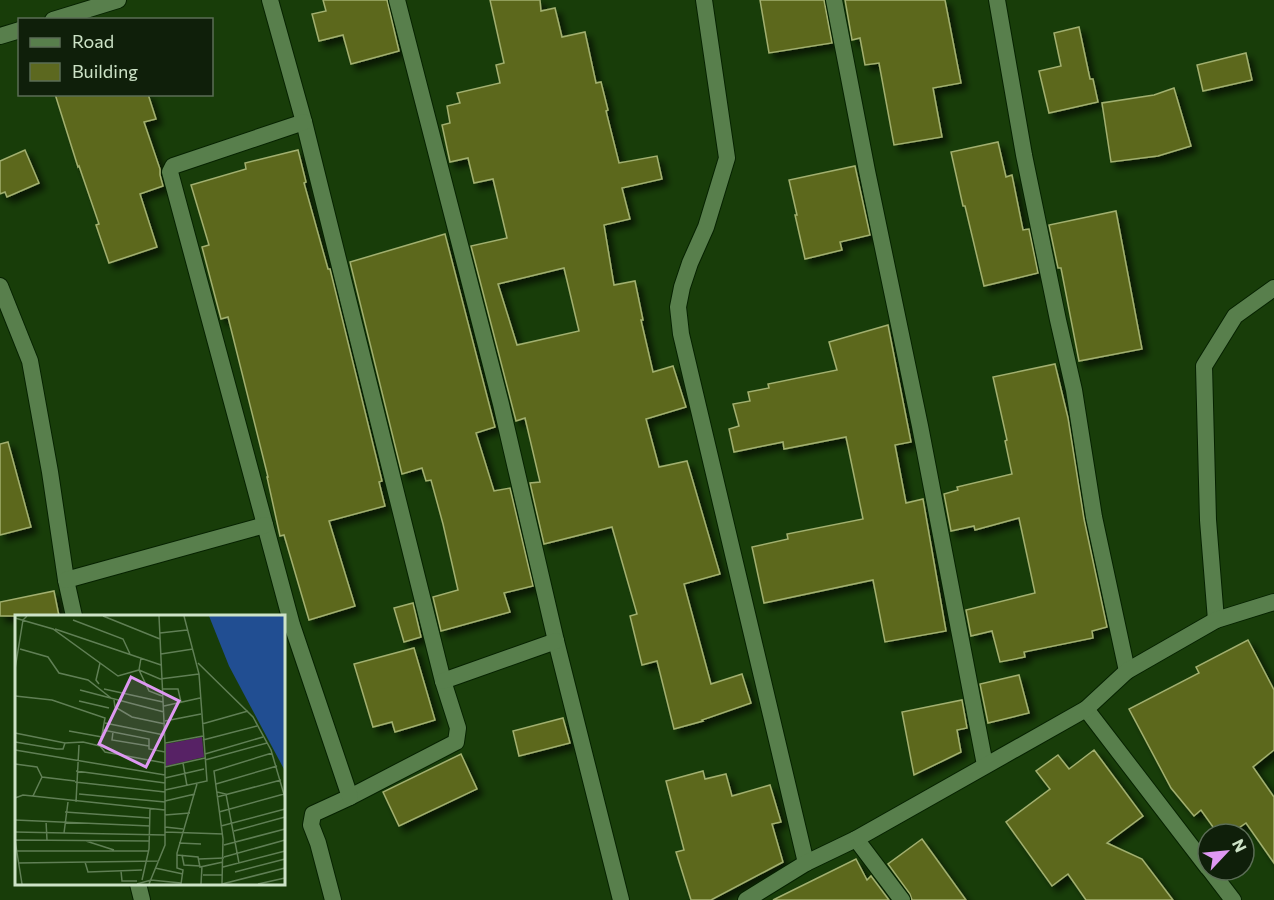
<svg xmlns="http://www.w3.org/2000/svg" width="1274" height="900" viewBox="0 0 1274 900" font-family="Commissioner,sans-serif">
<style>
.building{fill:#5c681f;stroke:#a2b06f;stroke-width:1.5;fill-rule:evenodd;filter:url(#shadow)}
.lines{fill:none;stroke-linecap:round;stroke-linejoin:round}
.minor-casing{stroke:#062200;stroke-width:18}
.minor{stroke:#587f4c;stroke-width:16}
.inset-road{fill:none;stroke:#607f55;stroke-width:1.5}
.view{fill:#de98f2;fill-opacity:0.15;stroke:#de98f2;stroke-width:3}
.inset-edge{fill:none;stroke:#cde3c7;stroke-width:3}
</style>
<defs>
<filter id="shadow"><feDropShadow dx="5.5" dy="5.5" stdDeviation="3" flood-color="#0009"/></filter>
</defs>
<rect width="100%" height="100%" fill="#183d09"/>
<!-- building -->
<g class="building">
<path d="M323,0H387L399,51L351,64L343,35L319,41L312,14L326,11Z"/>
<path d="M490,0H540L541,11L555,8L562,37L585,32L596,83L601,82L608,110L606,111L619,163L657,156L662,179L622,188L630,219L604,225L614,285L635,281L643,320H641L653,372L673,366L686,407L646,419L659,467L687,461L720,574L684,584L711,684L742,674L751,703L702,720L703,721L674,729L657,661L642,665L630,616L637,614L612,527L544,544L530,483L540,482L525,418L516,421L471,246L507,238L493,179L474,183L468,158L450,162L442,125L450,123L447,106L460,103L457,93L500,83L496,65L504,63ZM564,268L579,331L517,345L498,284Z"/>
<path d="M760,0H824L832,43L769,53Z"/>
<path d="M845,0H945L961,83L933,88L942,137L894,145L879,63L865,65L860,38L852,40Z"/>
<path d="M1079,27L1090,79H1093L1098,102L1049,113L1039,71L1061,66L1054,33Z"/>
<path d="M1246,53L1252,80L1203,91L1197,65Z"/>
<path d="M1174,88L1191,146L1158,156L1111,162L1102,103L1154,95Z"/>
<path d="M55,94H148L156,119L144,122L160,169V175L163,186L140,194L157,247L109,263L96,225L99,224L79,166L78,167Z"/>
<path d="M998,142L1006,177L1012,175L1023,230L1029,229L1038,273L984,286L965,206H963L951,152Z"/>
<path d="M25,150L39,183L7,197L5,192L0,194V161Z"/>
<path d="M298,150L306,182L304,183L328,269H330L382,481L379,482L385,506L329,521L355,606L309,620L284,535L280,536L267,477H268L228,317L221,319L202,247L209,245L191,185L246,169L245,163Z"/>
<path d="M855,166L870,235L840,242L842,250L805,259L795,215H797L789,180Z"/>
<path d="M1116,211L1142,349L1079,361L1061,268H1058L1049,225Z"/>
<path d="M445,234L495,427L476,433L494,491L510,488L533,586L504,593L510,612L441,631L433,597L458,590L443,524L431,480L426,481L422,468L402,474L350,262Z"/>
<path d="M888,325L911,442L895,445L906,503L923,499L946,631L885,642L873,580L764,603L752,547L788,539L787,534L863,519L846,437L784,449L783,442L734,452L729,429L739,426L733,404L750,401L748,392L769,388L768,384L837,370L829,342Z"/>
<path d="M1055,364L1068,418L1084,519L1107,627L1092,631L1093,638L1024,652L1025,657L1000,662L992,631L971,636L966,610L1035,593L1019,518L975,530L974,526L951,531L944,494L958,490L957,487L1012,474L1005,441L1007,440L993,377Z"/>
<path d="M8,442L31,527L0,535V444Z"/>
<path d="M54,591L59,616H0V602Z"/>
<path d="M413,603L421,637L404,642L394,608Z"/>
<path d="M1248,640L1274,690V750L1253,767L1274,797V863L1246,823L1230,834H1218L1201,810L1194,816L1171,788L1129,709L1199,673L1196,667Z"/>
<path d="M414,648L435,720L395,732L392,722L373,727L354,664Z"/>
<path d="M1019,675L1029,713L988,723L980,684Z"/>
<path d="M962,700L967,728L957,730L961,752L914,775L902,712Z"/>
<path d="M563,718L570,743L519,756L513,731Z"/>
<path d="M1094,750L1143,816L1107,843L1142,859L1173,900H1086L1068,874L1052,886L1006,822L1050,789L1036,771L1058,755L1069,769Z"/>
<path d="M461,754L477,789L399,826L383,792Z"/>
<path d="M703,771L705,779L726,774L732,796L770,785L781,822L772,824L783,862L711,900H691L676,852L684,850L666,781Z"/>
<path d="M922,839L966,900H912L910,894L888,864Z"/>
<path d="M856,859L867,880L871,876L889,900H773Z"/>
</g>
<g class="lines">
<!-- minor casing -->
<g class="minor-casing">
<g id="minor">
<path d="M270,0L304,122L421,593L443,681L458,728L456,742L350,797L313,814L311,825L318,843L333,900"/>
<path d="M397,0L501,404L556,641L621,900"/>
<path d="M704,0L727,158L706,227L690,263L682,287L678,307L681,334L806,863"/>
<path d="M834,0L867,171L920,426L985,765"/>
<path d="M997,0L1024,155L1058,320L1074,390L1094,517L1127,671"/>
<path d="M53,20L118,0"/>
<path d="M0,36L20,30"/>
<path d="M304,122L179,164L173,166L170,172L292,625L350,797"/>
<path d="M0,286L30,361L50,472L66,580L74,616"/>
<path d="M66,580L265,525"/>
<path d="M1216,620L1208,520L1204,366L1235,316L1274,288"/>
<path d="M443,681L556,641"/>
<path d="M1086,709L1208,868"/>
<path d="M856,839L902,900"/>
<path d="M1210,870L1233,900"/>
<path d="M138,884L142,900"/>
<path d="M746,900L806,863L856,839L1086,709L1127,671L1216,620L1274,602"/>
</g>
</g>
<!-- minor -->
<use href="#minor" class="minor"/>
</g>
<!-- overview -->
<g transform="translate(15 615)">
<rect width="270" height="270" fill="#183d09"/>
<path d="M187,122L189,142L151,151V129Z" fill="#572265"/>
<path d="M194,1H270V156L214,51Z" fill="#214e92"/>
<path class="inset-road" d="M88,1L145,24M144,1L150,128M0,3L38,14L103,61L124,55L134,76L147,81M58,5L108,24L115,39M40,14L146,50M145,18L172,15M5,34L33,42L44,58L73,65L96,83M146,39L178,34M126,43L124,55L145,64L184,59M183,48L238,102L256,135L270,183M0,54L8,5L12,1M84,69L81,65L85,48M89,74L148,87M148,74H163L166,87M65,75L149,97M0,81L37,85L90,103L85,131M99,85L100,92L117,102L150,109M64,86L94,93M149,91L185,83M150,106L186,99M90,108L149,120M187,109L233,96M88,115L134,124V134L150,137M54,116L87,122M98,117L97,125L134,131M0,118L50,128M188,121L150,128V152L190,143M188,125L242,111M0,127L42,134H48L50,128L68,127L85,131L90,137L150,148M0,135L150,160M190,139L248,122M190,145L252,128M168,148L172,171M0,149L22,152L27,162L60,166M61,156L150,168M150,163L189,154M60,167L150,177M201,169L262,151M150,175L192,166L184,59L169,1M202,177L211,179L224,248M64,179L150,187M18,181L27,162M202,182L266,165M0,183L8,180L150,195M150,186L180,179M61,187L64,130M50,197L135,203M204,197L269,179M150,200L175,198M0,205L135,211M31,206L32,225M206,211L270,194M150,212L168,214M219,216L270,202M0,217L150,220M150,217L208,219M49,218L53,187M71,226L99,235M164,228L186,229M209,230L270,214M2,236H133M162,240L183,242L185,252L208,247M167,240L169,250L185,251M209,242L270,225M184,244L209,243M70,247L73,257L127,255M3,248L144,246M208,252L270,236M140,253L168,259M106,256L107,266H122M220,257L270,244M188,260H207M127,265L134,234L135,194M7,269L0,225L134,226M122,269L136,265L166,268M134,269L150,230V152M166,269L168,255L162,253V238L182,169M186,269L187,251M207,269L208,224L199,156L257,138M207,269L270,253M243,269L270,263"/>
<path class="view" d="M116,62L164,86L131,152L84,129Z"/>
<rect width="270" height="270" class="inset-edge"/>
</g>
<!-- legend -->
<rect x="18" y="18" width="195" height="78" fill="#0f1f0a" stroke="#5b6d56" stroke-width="1.5"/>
<rect x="30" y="38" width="30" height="9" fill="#587f4c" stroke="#5b6d56" stroke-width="1.5"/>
<text x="72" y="48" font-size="18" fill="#cde3c7">Road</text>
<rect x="30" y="63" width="30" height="18" fill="#5c681f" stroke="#5b6d56" stroke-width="1.5"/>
<text x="72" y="78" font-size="18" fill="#cde3c7">Building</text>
<!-- north arrow -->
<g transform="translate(1226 852) rotate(64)"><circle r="28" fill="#0f1f0a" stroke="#5b6d56" stroke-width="1.5"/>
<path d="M0-4.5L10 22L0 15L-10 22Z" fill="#de98f2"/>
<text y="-9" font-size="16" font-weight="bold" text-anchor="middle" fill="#cde3c7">N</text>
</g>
</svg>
